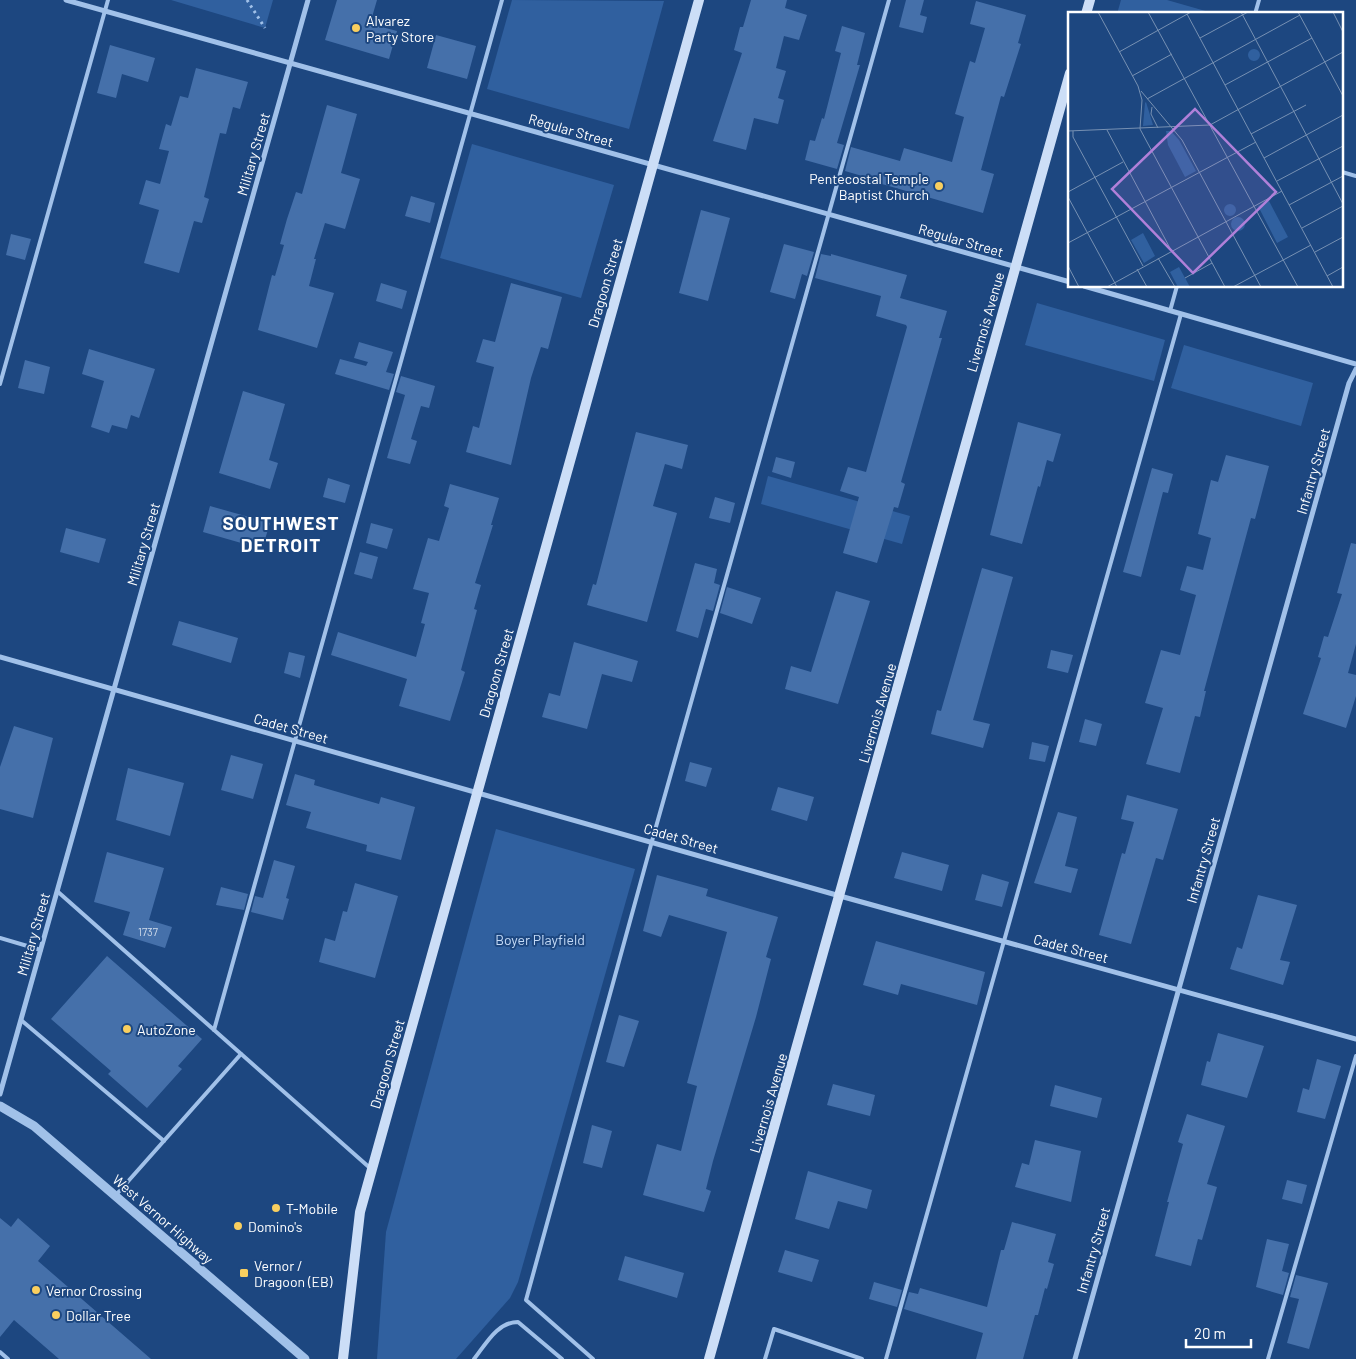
<svg xmlns="http://www.w3.org/2000/svg" width="1356" height="1359" viewBox="0 0 1356 1359" font-family="Barlow,sans-serif">
<style>
.green{fill:#30609f}
.building{fill:#4570aa}
.lines{fill:none;stroke-linecap:round;stroke-linejoin:round}
.path{stroke:#a1c1e9;stroke-width:3;stroke-dasharray:2.5 4;stroke-linecap:butt}
.service{stroke:#a1c1e9;stroke-width:4}
.minor{stroke:#a1c1e9;stroke-width:5}
.tertiary{stroke:#a1c1e9;stroke-width:9}
.secondary{stroke:#ccdef7;stroke-width:10}
.poi-dot{fill:#f9cf5f;stroke:#1d4780;stroke-width:2}
.labels{text-anchor:middle;dominant-baseline:central;stroke-width:4;stroke-linejoin:round;paint-order:stroke}
.number-label{font-size:11px;fill:#d0dbea}
.poi-label{font-size:14px;fill:#fff;stroke:#1d4780;text-anchor:start}
.street-label{font-size:14px;fill:#fff;stroke:#1d4780}
.park-label{font-size:14px;fill:#c5dbf7;stroke:#1d4780}
.district-label{font-size:19px;font-weight:bold;letter-spacing:1px;fill:#fff;stroke:#1d4780}
.inset-road{fill:none;stroke:#7791b3;stroke-width:1}
.view{fill:#b080d9;fill-opacity:0.15;stroke:#b080d9;stroke-width:2.5}
.inset-edge{fill:none;stroke:#fff;stroke-width:2.5}
</style>
<rect width="100%" height="100%" fill="#1d4780"/>
<!-- green -->
<g class="green">
<path d="M171,0H273L265,28Z"/>
<path d="M512,0L664,1L629,129L487,89Z"/>
<path d="M1121,0H1167L1216,14H1117Z"/>
<path d="M472,144L614,185L581,298L440,258Z"/>
<path d="M1037,303L1165,340L1154,381L1025,345Z"/>
<path d="M1184,345L1313,383L1301,426L1171,388Z"/>
<path d="M768,476L910,516L902,544L761,504Z"/>
<path d="M496,829L635,869L518,1282L510,1298L456,1359H377L386,1232Z"/>
</g>
<!-- building -->
<g class="building">
<path d="M337,0H377L370,24L397,31L389,59L325,40Z"/>
<path d="M751,0H787L785,8L807,15L799,40L784,36L776,68L786,71L778,98L784,100L778,124L754,118L746,150L713,141L742,53L734,50L740,27H743Z"/>
<path d="M906,0H924L920,15L927,17L923,33L899,27Z"/>
<path d="M976,1L1026,15L1018,43L1021,44L1004,97L1001,96L981,170L994,174L983,213L868,180L869,178L845,171L851,147L900,161L904,148L952,162L964,117L955,114L970,61L975,63L985,28L970,24Z"/>
<path d="M842,26L865,33L857,65H860L837,143L844,145L837,169L805,160L810,140L815,141L822,118L824,119L841,53L835,51Z"/>
<path d="M436,35L476,46L467,79L427,68Z"/>
<path d="M110,45L155,58L148,82L122,74L116,98L97,93Z"/>
<path d="M196,68L248,82L240,109L233,107L226,134L220,133L204,197L209,199L202,223L194,221L179,273L144,263L159,210L139,204L146,180L160,184L169,151L159,149L166,124L171,126L180,96L188,98Z"/>
<path d="M327,105L357,114L341,173L360,179L345,229L325,223L314,259H316L309,286L334,293L317,348L258,330L272,275L275,276L284,245L280,244L287,219L296,192L302,194Z"/>
<path d="M411,196L435,203L430,223L405,216Z"/>
<path d="M701,210L730,218L708,301L679,293Z"/>
<path d="M11,234L31,239L25,260L6,255Z"/>
<path d="M784,244L814,252L807,276L802,274L795,299L770,292Z"/>
<path d="M821,254L831,256V254L907,275L900,298L947,311L939,338H942L901,482L905,484L898,508L894,507L877,563L843,553L859,497L840,491L848,467L866,472L907,327L906,325L876,316L881,296L815,278Z"/>
<path d="M381,283L407,291L402,309L376,301Z"/>
<path d="M511,283L562,297L548,349L541,347L531,378L511,465L466,452L473,426L479,428L494,367L476,362L483,339L495,342Z"/>
<path d="M359,342L393,352L386,372L394,374L389,390L335,374L340,359L366,366L368,362L354,358Z"/>
<path d="M89,349L155,369L139,418L131,415L127,429L112,425L109,433L91,427L104,381L82,374Z"/>
<path d="M25,360L50,367L44,394L18,388Z"/>
<path d="M401,376L435,386L429,408L421,406L411,439L417,441L410,464L387,458L405,395L396,392Z"/>
<path d="M243,391L285,404L269,460L278,463L270,489L219,473Z"/>
<path d="M1018,422L1061,434L1053,462L1047,460L1040,487L1038,486L1022,544L990,535Z"/>
<path d="M636,432L688,445L682,469L665,464L653,506L677,513L647,622L587,605L593,584L596,585Z"/>
<path d="M1226,455L1269,466L1255,519L1251,518L1204,691H1206L1200,717L1195,716L1180,773L1146,764L1163,708L1145,703L1161,650L1180,655L1196,595L1180,590L1187,566L1203,570L1211,538L1198,534L1211,480L1218,482Z"/>
<path d="M776,457L795,462L791,478L772,472Z"/>
<path d="M1152,468L1173,474L1168,493L1163,492L1141,577L1123,572Z"/>
<path d="M328,478L350,485L345,503L323,497Z"/>
<path d="M450,484L499,498L491,525H493L475,583L481,585L474,609L477,610L461,670L465,672L450,721L399,706L407,679L331,655L338,632L416,657L425,624L421,623L429,593L413,589L428,538L439,541L449,508L444,506Z"/>
<path d="M715,497L735,503L730,523L709,518Z"/>
<path d="M210,506L270,523L262,549L203,532Z"/>
<path d="M371,523L393,529L387,549L366,543Z"/>
<path d="M66,528L106,539L99,563L60,552Z"/>
<path d="M1351,543L1356,544V644L1348,673L1356,675V696L1346,728L1303,714L1321,658L1318,657L1324,636L1328,637L1342,594L1337,593Z"/>
<path d="M360,552L378,557L372,579L354,574Z"/>
<path d="M695,563L717,569L714,583L720,585L713,611L706,609L698,638L676,631Z"/>
<path d="M982,568L1013,577L973,720L990,724L983,748L931,734L937,710L941,711Z"/>
<path d="M727,587L761,598L752,624L720,613Z"/>
<path d="M836,591L870,601L838,704L785,689L791,666L811,672Z"/>
<path d="M179,621L238,638L231,663L172,645Z"/>
<path d="M574,642L638,661L632,682L602,674L587,729L542,717L549,693L560,696Z"/>
<path d="M1051,650L1073,655L1068,673L1047,668Z"/>
<path d="M289,652L305,656L300,678L284,673Z"/>
<path d="M1085,719L1102,724L1096,746L1079,742Z"/>
<path d="M14,726L53,738L33,818L0,809V767Z"/>
<path d="M1032,742L1049,746L1045,762L1029,759Z"/>
<path d="M231,755L263,764L253,799L221,790Z"/>
<path d="M690,762L712,768L706,787L685,781Z"/>
<path d="M128,768L184,783L170,836L116,820Z"/>
<path d="M295,774L315,780L314,785L379,804L381,797L415,807L401,860L366,851L367,845L306,828L311,812L286,805Z"/>
<path d="M778,787L814,797L807,821L771,810Z"/>
<path d="M1127,795L1178,809L1163,860L1156,858L1131,944L1099,935L1122,853L1125,854L1134,822L1121,819Z"/>
<path d="M1058,812L1077,817L1065,866L1078,869L1071,893L1034,883Z"/>
<path d="M107,852L164,868L149,920L172,927L165,948L123,935L130,912L94,902Z"/>
<path d="M902,852L949,865L942,891L894,878Z"/>
<path d="M274,860L295,866L286,898L289,899L283,920L251,912L255,896L263,898Z"/>
<path d="M982,874L1009,882L1002,907L975,900Z"/>
<path d="M657,875L708,889L706,896L778,917L766,957L771,959L756,1017L713,1161L706,1189L711,1191L704,1212L643,1195L657,1144L681,1151L697,1086L687,1083L727,932L669,915L661,937L643,931Z"/>
<path d="M355,883L398,896L375,978L319,962L325,938L335,941L343,911L347,912Z"/>
<path d="M221,887L248,894L244,910L216,905Z"/>
<path d="M1258,895L1297,905L1280,960L1290,962L1283,985L1230,969L1237,947L1242,949Z"/>
<path d="M876,941L985,972L977,1005L901,984L898,995L863,985Z"/>
<path d="M107,956L202,1039L178,1066L182,1069L147,1108L108,1074L111,1071L51,1019Z"/>
<path d="M619,1015L639,1021L624,1067L606,1062Z"/>
<path d="M1218,1033L1264,1046L1247,1098L1201,1085L1207,1061L1210,1062Z"/>
<path d="M1317,1059L1341,1066L1325,1119L1297,1112L1303,1088L1309,1090Z"/>
<path d="M833,1084L875,1095L870,1116L827,1105Z"/>
<path d="M1055,1085L1102,1098L1097,1118L1050,1106Z"/>
<path d="M1187,1114L1225,1126L1207,1184L1217,1187L1202,1240L1198,1239L1191,1266L1155,1256L1169,1202H1167L1183,1144L1178,1142Z"/>
<path d="M592,1125L612,1131L602,1168L583,1163Z"/>
<path d="M1035,1140L1081,1151L1071,1202L1015,1187L1022,1163L1029,1165Z"/>
<path d="M808,1171L872,1190L867,1209L838,1201L829,1229L795,1219Z"/>
<path d="M1287,1180L1307,1185L1302,1204L1282,1199Z"/>
<path d="M0,1218L11,1227L18,1218L50,1246L38,1261L151,1359H59L14,1320L0,1337Z"/>
<path d="M1012,1222L1056,1234L1048,1262L1054,1264L1047,1289L1045,1288L1038,1315H1035L1023,1359H976L983,1333L904,1309L909,1292L918,1294L920,1288L987,1307L1001,1250H1004Z"/>
<path d="M1267,1239L1289,1244L1282,1271L1289,1273L1283,1295L1256,1287Z"/>
<path d="M785,1250L819,1260L812,1282L778,1272Z"/>
<path d="M625,1256L684,1273L677,1298L618,1280Z"/>
<path d="M1296,1275L1328,1283L1309,1349L1287,1343L1299,1299L1290,1297Z"/>
<path d="M874,1282L902,1290L897,1307L869,1299Z"/>
</g>
<g class="lines">
<!-- path -->
<path class="path" d="M247,0L265,28"/>
<!-- service -->
<g class="service">
<path d="M1255,14L1259,0"/>
<path d="M1342,172L1356,176"/>
<path d="M1170,311L1177,286"/>
<path d="M0,384L108,0"/>
<path d="M57,891L370,1168"/>
<path d="M0,938L41,950"/>
<path d="M21,1020L164,1141"/>
<path d="M214,1030L502,0"/>
<path d="M115,1196L241,1054"/>
<path d="M0,1352L8,1359"/>
<path d="M474,1359C486,1344 497,1322 518,1322L562,1359"/>
<path d="M593,1359L526,1300L652,841L889,0"/>
<path d="M765,1359L774,1329L862,1359"/>
<path d="M886,1359L1181,314"/>
<path d="M1268,1359L1356,1056"/>
</g>
<!-- minor -->
<g class="minor">
<path d="M66,0L1070,282"/>
<path d="M1084,286L1356,364"/>
<path d="M0,657L840,896L1356,1039"/>
<path d="M0,1094L308,0"/>
<path d="M1075,1359L1349,383L1356,369"/>
</g>
<!-- tertiary -->
<path class="tertiary" d="M0,1106L34,1126L305,1359"/>
<!-- secondary -->
<g class="secondary">
<path d="M1086,14L1090,0"/>
<path d="M343,1359L360,1212L699,0"/>
<path d="M709,1359L1070,73"/>
</g>
</g>
<!-- markers -->
<g class="poi-dot">
<circle cx="356" cy="28" r="5"/>
<circle cx="939" cy="186" r="5"/>
<circle cx="127" cy="1029" r="5"/>
<circle cx="276" cy="1208" r="5"/>
<circle cx="238" cy="1226" r="5"/>
<rect x="239" y="1268" width="10" height="10" rx="2.5"/>
<circle cx="36" cy="1290" r="5"/>
<circle cx="56" cy="1315" r="5"/>
</g>
<g class="labels">
<!-- number labels -->
<g class="number-label">
<text x="148" y="931">1737</text>
</g>
<!-- poi labels -->
<g class="poi-label">
<text x="366" y="20">Alvarez<tspan x="366" dy="16">Party Store</tspan></text>
<text x="929" y="178" text-anchor="end">Pentecostal Temple<tspan x="929" dy="16">Baptist Church</tspan></text>
<text x="137" y="1029">AutoZone</text>
<text x="286" y="1208">T-Mobile</text>
<text x="248" y="1226">Domino's</text>
<text x="254" y="1265">Vernor /<tspan x="254" dy="16">Dragoon (EB)</tspan></text>
<text x="46" y="1290">Vernor Crossing</text>
<text x="66" y="1315">Dollar Tree</text>
</g>
<!-- street labels -->
<g class="street-label">
<text transform="translate(571 130) rotate(16)">Regular Street</text>
<text transform="translate(253 154) rotate(-74)">Military Street</text>
<text transform="translate(961 240) rotate(16)">Regular Street</text>
<text transform="translate(605 283) rotate(-74)">Dragoon Street</text>
<text transform="translate(985 322) rotate(-74)">Livernois Avenue</text>
<text transform="translate(1313 471) rotate(-74)">Infantry Street</text>
<text transform="translate(143 544) rotate(-74)">Military Street</text>
<text transform="translate(496 673) rotate(-74)">Dragoon Street</text>
<text transform="translate(877 713) rotate(-74)">Livernois Avenue</text>
<text transform="translate(291 728) rotate(16)">Cadet Street</text>
<text transform="translate(681 838) rotate(16)">Cadet Street</text>
<text transform="translate(1203 860) rotate(-74)">Infantry Street</text>
<text transform="translate(33 934) rotate(-74)">Military Street</text>
<text transform="translate(1071 948) rotate(15)">Cadet Street</text>
<text transform="translate(387 1064) rotate(-74)">Dragoon Street</text>
<text transform="translate(768 1103) rotate(-74)">Livernois Avenue</text>
<text transform="translate(163 1219) rotate(41)">West Vernor Highway</text>
<text transform="translate(1093 1250) rotate(-74)">Infantry Street</text>
</g>
<!-- park labels -->
<g class="park-label">
<text x="540" y="939">Boyer Playfield</text>
</g>
<!-- district labels -->
<g class="district-label">
<text x="281" y="522">SOUTHWEST<tspan x="281" dy="22">DETROIT</tspan></text>
</g>
</g>
<!-- overview -->
<g transform="translate(1068 12)">
<rect width="275" height="275" fill="#1d4780"/>
<path d="M180 43a6 6 0 1 1 12 0a6 6 0 1 1-12 0ZM78,90L85,113L75,114L77,91ZM98,119H103L111,128L128,159L117,165L100,133ZM201,189L220,225L209,231L190,194ZM156 198a6 6 0 1 1 12 0a6 6 0 1 1-12 0ZM163 212a7 7 0 1 1 14 0a7 7 0 1 1-14 0ZM75,221L87,244L76,251L63,228ZM111,255L122,275H110L102,260Z" fill="#30609f"/>
<path class="inset-road" d="M30,0L70,74L74,88L72,117L157,275M80,0L230,275M173,0L275,192M230,0L275,84M265,0L275,20M119,2L265,275M132,26L180,0M51,40L123,0M64,64L104,42M157,73L244,26M73,79L114,128L193,275M79,87L232,3M84,95L83,102L90,116M39,118L103,238M0,119L142,113L275,40M5,119V125L75,254M183,122L238,93M196,146L275,103M209,169L275,134M0,180L55,150M0,185L49,275M221,193L275,164M234,216L275,194M0,231L188,130M247,240L275,225M90,246L107,275M0,254L11,275M69,257L79,275M259,264L275,255M117,266L144,251M39,275L214,179M165,275L243,233"/>
<path class="view" d="M127,97L208,180L125,261L44,177Z"/>
<rect width="275" height="275" class="inset-edge"/>
</g>
<!-- scale -->
<path d="M1186 1339v8h65v-8" fill="none" stroke="#ffffff" stroke-width="2.5"/>
<text x="1194" y="1339" font-size="15" fill="#ffffff" stroke="#1d4780" stroke-width="4" paint-order="stroke">20 m</text>
</svg>
